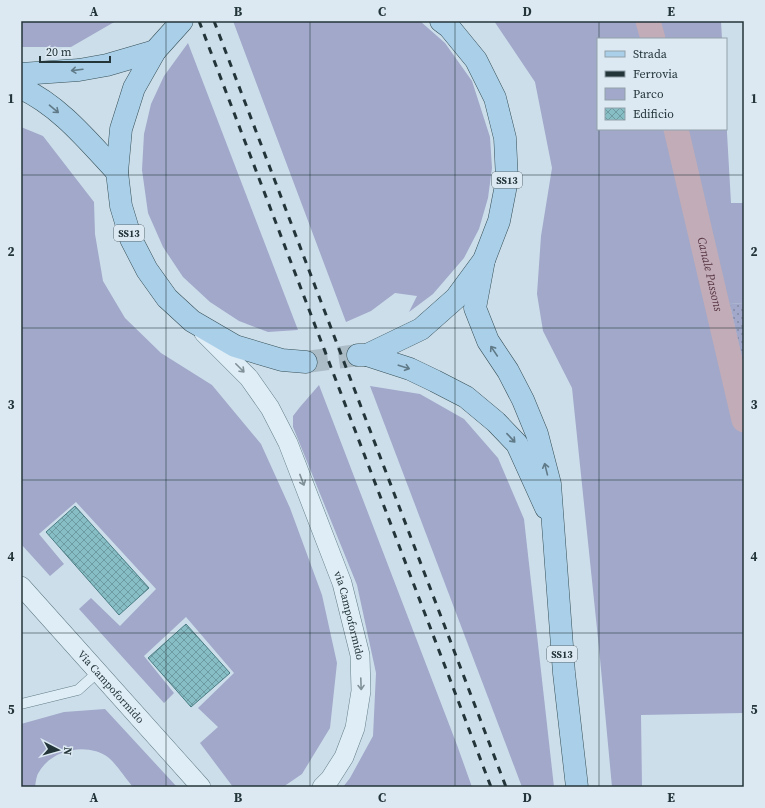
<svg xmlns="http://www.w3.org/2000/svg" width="765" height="808" viewBox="0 0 765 808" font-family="'Source Serif 4',serif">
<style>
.green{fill:#a1a8c9}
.garden{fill:url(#garden-dots)}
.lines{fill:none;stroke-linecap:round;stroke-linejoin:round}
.canal{stroke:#c1acb8;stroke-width:25}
.building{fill:url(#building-cross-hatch);stroke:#4a7d84}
.primary-tunnel{stroke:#abbcc7;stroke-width:22;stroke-dasharray:22 11;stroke-linecap:butt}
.lane-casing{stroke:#627e87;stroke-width:11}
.street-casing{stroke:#627e87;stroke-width:20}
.primary-casing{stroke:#355056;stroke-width:23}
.lane{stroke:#dfedf6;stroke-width:10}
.street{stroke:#dfedf6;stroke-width:19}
.primary{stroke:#aacfe9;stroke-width:22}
.rail{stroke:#233539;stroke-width:3;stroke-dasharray:7 7;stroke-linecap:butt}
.oneway{stroke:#607a88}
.oneway2{stroke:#819198}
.grid{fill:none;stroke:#233539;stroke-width:1;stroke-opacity:0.55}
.labels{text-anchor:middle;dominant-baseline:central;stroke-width:4;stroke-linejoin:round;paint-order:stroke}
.shield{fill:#dce9f3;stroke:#5a6b71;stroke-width:1}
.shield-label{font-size:10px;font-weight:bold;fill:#233539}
.street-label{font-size:11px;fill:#233539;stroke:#dce9f3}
.water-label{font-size:12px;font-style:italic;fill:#573540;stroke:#dce9f3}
.neatline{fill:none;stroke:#233539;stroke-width:1.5}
.grid-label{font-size:13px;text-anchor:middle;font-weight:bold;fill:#233539}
</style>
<defs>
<pattern id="garden-dots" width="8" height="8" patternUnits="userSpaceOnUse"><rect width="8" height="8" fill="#a1a8c9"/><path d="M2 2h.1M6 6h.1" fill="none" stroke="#838aa4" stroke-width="1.8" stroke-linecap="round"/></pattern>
<pattern id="building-cross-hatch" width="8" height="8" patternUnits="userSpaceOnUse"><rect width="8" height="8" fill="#87bdc5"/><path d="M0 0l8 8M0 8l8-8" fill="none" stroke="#6e9aa1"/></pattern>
</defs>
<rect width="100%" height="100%" fill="#cddeeb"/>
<!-- green -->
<g class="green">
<path d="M21,21H116L71,47H21Z"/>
<path d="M233,21H420L445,43L472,81L490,137L492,168L488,198L479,229L464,258L433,294L409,312L417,296L395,293L371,311L346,322Z"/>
<path d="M494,21H721L722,39H598V129H726V115L731,203H744V303L730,304L744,369V713L641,715L642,787H612L599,648L572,388L543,331L537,294L541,236L552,168L535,82Z"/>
<path d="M188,43L298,330L268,332L239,321L210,302L183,277L163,247L148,213L142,170L144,134L151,104L164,76Z"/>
<path d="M21,127L43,136L94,202L95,234L103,281L125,318L161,353L212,385L261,444L290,508L322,595L337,663L330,728L302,774L283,787H233L200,743L218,727L198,708L234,673L186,617L144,656L174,693L164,703L79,609L91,598L120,626L156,589L76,502L39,534L64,564L50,576L21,544Z"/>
<path d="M319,385L457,745L472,787H343L350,778L373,736L376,673L357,585L293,427V416L300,407Z"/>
<path d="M370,386L420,394L464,419L498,458L524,519L554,787H522Z"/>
<path d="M105,709L177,787H133C126,779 117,765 109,758C88,742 52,749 39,772C36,776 36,782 35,787H21V724L64,712Z"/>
</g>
<!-- garden -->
<path class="garden" d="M744,303V369L730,304Z"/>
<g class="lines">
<!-- canal -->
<g class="canal">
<path d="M648,21L653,39"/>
<path id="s1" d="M676,129L744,420"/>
</g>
</g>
<!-- building -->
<g class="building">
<path d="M75,506L149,588L119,615L46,532Z"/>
<path d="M186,624L230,673L191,707L148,658Z"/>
</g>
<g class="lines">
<!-- primary-tunnel -->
<path class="primary-tunnel" d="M306,362L358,355"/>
<!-- lane casing -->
<g class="lane-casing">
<path id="lane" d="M21,704L78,690L98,672"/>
</g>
<!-- street casing -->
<g class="street-casing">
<g id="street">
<path id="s2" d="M204,333L249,378L270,408L288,443L342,583L360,655L361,691L355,728L344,757L330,779L322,787"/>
<path id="s3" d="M21,586L201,787"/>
</g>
</g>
<!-- primary casing -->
<g class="primary-casing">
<g id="primary">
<path d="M182,21L155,51L134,88L121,129L117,172L121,206L131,239L147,270L167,298L192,321L235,346L282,360L306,362"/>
<path d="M21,74L79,70L107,65L155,51"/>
<path d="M21,88C60,106 88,141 117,172"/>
<path d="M484,260L475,308L488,341L508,371L523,400L537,434L550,484L564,673L577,787"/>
<path d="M358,355H367L421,329L456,298L484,260L499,221L507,180L505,138L495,98L476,60L449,27L441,21"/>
<path d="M367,355L410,369L435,381L466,397L496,422L517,444L546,508"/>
</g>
</g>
<!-- lane -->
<use href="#lane" class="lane"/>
<!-- street -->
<use href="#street" class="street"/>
<!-- primary -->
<use href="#primary" class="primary"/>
<!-- rail -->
<g class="rail">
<path d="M199,21L491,787"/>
<path d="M214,21L506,787"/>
</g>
</g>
<!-- one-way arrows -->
<defs><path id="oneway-shaft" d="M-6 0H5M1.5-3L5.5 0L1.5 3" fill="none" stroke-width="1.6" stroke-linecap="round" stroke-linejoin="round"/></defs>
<g class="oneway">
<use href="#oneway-shaft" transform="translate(77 70) rotate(173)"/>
<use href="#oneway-shaft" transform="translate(54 109) rotate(40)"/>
<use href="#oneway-shaft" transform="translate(494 351) rotate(-124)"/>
<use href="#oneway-shaft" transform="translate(404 367) rotate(18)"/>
<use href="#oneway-shaft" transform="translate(511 438) rotate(47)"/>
<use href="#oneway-shaft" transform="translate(546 469) rotate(-104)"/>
</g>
<g class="oneway2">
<use href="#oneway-shaft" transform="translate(240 368) rotate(45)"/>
<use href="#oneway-shaft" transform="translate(302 480) rotate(69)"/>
<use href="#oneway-shaft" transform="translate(361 684) rotate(88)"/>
</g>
<!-- grid -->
<path class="grid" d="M166,21V787M310,21V787M455,21V787M599,21V39M599,129V787M21,175H744M21,328H744M21,480H744M21,633H744"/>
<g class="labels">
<!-- shield labels -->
<g class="shield">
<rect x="492" y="172" width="30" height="16" rx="3"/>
<rect x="114" y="225" width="30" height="16" rx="3"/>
<rect x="547" y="646" width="30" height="16" rx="3"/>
</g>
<g class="shield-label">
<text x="507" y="180">SS13</text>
<text x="129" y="233">SS13</text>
<text x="562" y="654">SS13</text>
</g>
<!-- street labels -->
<g class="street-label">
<text stroke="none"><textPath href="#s2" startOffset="323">via Campoformido</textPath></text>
<text stroke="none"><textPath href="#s3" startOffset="135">Via Campoformido</textPath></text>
</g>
<!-- water labels -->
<g class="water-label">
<text stroke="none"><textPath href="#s1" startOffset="149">Canale Passons</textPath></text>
</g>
</g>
<!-- border -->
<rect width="765" height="808" fill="none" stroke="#dce9f3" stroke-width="44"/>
<!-- legend -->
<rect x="597" y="38" width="130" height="92" fill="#dce9f3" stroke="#92a1a9"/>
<rect x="605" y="51" width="20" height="6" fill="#aacfe9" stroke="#92a1a9"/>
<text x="633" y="58" font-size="12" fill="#233539">Strada</text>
<rect x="605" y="71" width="20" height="6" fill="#233539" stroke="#92a1a9"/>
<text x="633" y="78" font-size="12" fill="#233539">Ferrovia</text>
<rect x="605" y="88" width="20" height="12" fill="#a1a8c9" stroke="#92a1a9"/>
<text x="633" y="98" font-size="12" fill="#233539">Parco</text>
<rect x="605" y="108" width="20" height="12" fill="url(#building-cross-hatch)" stroke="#92a1a9"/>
<text x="633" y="118" font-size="12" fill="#233539">Edificio</text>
<!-- north arrow -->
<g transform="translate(58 750) rotate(96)" stroke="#dce9f3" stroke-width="3" paint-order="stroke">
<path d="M0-3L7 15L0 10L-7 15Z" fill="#233539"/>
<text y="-6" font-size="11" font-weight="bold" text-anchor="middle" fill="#233539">N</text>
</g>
<!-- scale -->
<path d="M40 56v6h70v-6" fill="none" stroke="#233539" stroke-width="2"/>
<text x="46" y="56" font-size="12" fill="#233539" stroke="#dce9f3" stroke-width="3" paint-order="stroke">20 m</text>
<rect x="22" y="22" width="721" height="764" class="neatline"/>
<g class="grid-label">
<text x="94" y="16">A</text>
<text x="238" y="16">B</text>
<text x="382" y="16">C</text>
<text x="527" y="16">D</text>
<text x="671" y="16">E</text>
<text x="11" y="103">1</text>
<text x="754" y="103">1</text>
<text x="11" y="256">2</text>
<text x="754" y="256">2</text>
<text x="11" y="409">3</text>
<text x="754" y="409">3</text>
<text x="11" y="561">4</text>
<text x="754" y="561">4</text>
<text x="11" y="714">5</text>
<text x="754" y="714">5</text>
<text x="94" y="802">A</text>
<text x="238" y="802">B</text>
<text x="382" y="802">C</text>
<text x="527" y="802">D</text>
<text x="671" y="802">E</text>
</g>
</svg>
